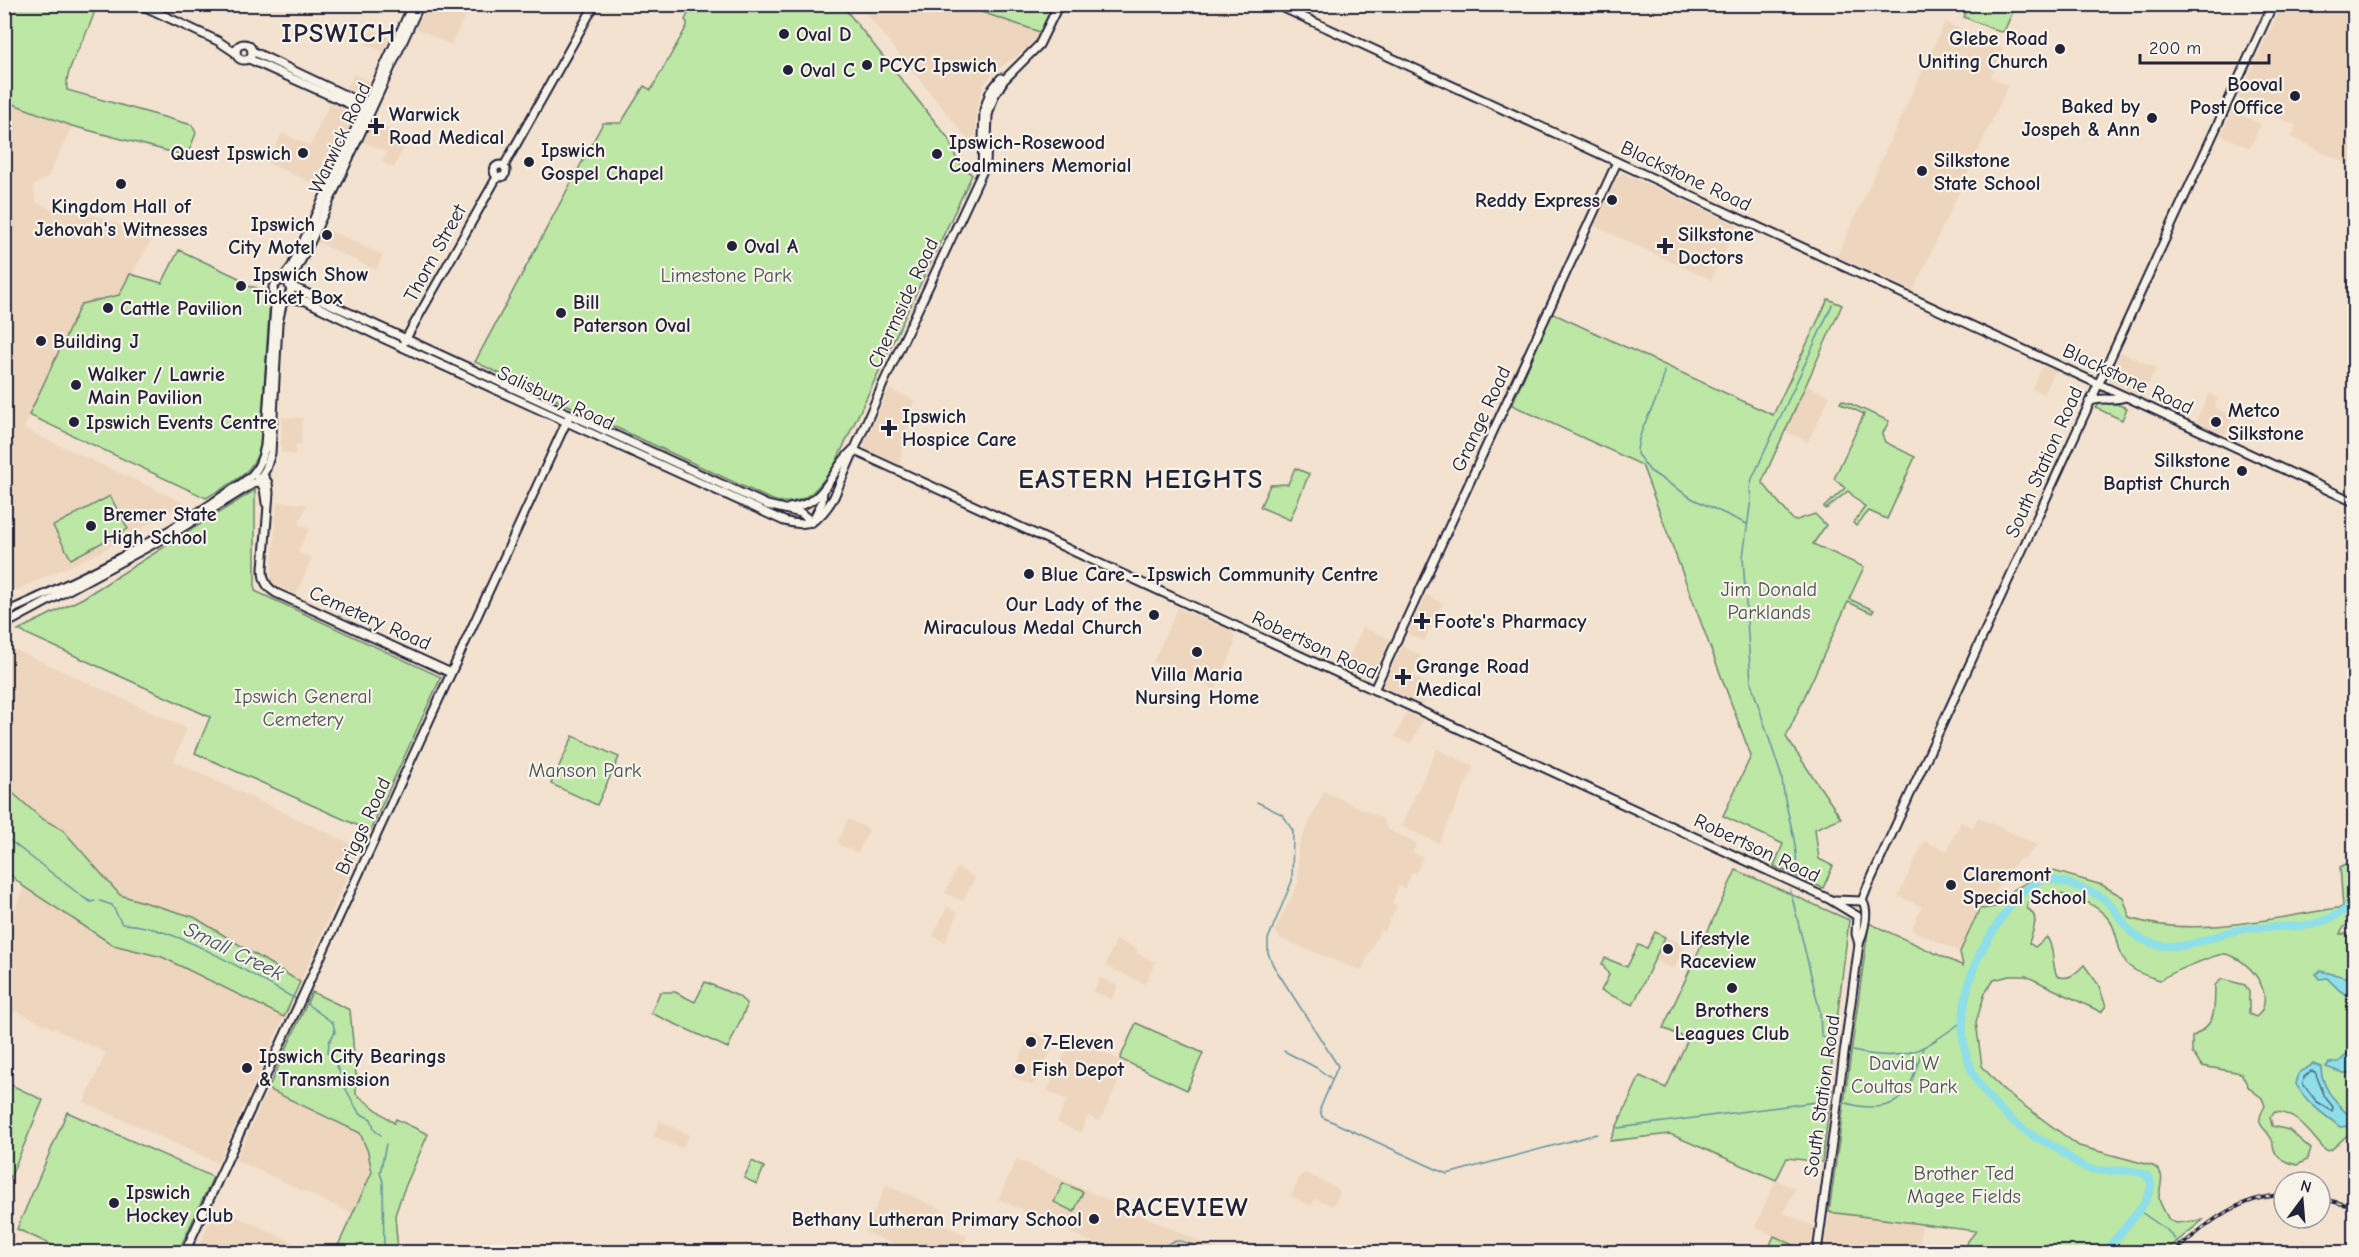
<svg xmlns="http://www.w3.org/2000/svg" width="2359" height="1257" viewBox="0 0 2359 1257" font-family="'Comic Neue',sans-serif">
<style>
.built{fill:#eed6be}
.green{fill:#bce7a4;stroke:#6f8470;stroke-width:1.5}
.water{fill:#8edfe9;stroke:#6393a3;stroke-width:1.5}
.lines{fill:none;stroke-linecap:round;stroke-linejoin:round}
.shore{stroke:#4d6e81;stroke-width:1.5}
.stream{stroke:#6393a3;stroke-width:1.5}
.river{stroke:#8edfe9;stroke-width:8}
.major-casing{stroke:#22223b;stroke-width:11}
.major{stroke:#f7f3e8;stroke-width:7}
.rail-casing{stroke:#22223b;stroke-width:4}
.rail{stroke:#f7f3e8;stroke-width:1.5;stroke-dasharray:4.5;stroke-linecap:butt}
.poi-dot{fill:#22223b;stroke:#f7f3e8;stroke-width:2}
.labels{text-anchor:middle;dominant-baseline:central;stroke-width:4.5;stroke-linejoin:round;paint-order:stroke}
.poi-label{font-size:20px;font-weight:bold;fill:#22223b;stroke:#f7f3e8;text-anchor:start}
.street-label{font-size:20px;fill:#22223b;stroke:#f7f3e8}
.park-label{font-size:20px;fill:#485355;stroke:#f7f3e8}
.water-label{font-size:21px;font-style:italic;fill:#3d5166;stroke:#f7f3e8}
.district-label{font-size:26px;font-weight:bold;letter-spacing:1.5px;fill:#22223b;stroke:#f7f3e8}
</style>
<rect width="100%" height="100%" fill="#f2e2cf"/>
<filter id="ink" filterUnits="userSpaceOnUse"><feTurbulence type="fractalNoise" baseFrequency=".0167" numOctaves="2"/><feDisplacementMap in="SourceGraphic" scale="12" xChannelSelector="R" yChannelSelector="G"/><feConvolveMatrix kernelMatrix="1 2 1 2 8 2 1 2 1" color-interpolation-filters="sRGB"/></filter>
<g filter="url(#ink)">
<!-- built -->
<g class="built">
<path d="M427,4L470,5L451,45L416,28Z"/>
<path d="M859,5H961L1040,32L1026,49L993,73L984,84L976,111V141L973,143L970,142Z"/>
<path d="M2282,5H2354V154L2350,165L2291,137L2296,126L2238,99Z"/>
<path d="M1945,22L2004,49L1991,77L2008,86L1913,291L1837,256Z"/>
<path d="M373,30L389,37L384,52L366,44Z"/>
<path d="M354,74L370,82L363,95L347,89Z"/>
<path d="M4,101L72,126L48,177L33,186L36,202L51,209L58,204L65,203L152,239L120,295L67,333L24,429L185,503L99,553L5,595Z"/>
<path d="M330,103L355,114L321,187L268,163L282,133L310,146Z"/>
<path d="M2233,111L2261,124L2250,148L2223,136L2222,133Z"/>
<path d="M372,122L408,138L394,168L382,162L387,152L363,142Z"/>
<path d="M1623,173L1737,225L1711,280L1594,226L1616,179Z"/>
<path d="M324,228L383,255L376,270L317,242Z"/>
<path d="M2121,352L2156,368L2143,397L2110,381L2109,378Z"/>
<path d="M2043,366L2055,371L2044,394L2032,389Z"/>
<path d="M1806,385L1830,396L1808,442L1784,431Z"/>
<path d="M889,389L914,400L899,465L866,450L864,443Z"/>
<path d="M2209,393L2218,398L2214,407L2233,417L2225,435L2196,421Z"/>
<path d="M282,417L302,418L301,444H296L295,455L281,452Z"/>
<path d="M277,502L307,504L299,524L309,529L298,552L312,558L296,595L271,582Z"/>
<path d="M1426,595L1442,603L1424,641L1408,634Z"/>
<path d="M1178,608L1232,632L1235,637L1234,647L1216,690L1153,662Z"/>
<path d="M1363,627L1390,639L1372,677L1367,679L1343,669Z"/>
<path d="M5,645L187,728L174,761L360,848L300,982L194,917L120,895L63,830L41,818L5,786Z"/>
<path d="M1402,646L1421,656L1412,676L1432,685L1423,705L1383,687Z"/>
<path d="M1407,712L1423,720L1411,744L1395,737Z"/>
<path d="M1437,749L1474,766L1439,843L1401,826Z"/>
<path d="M1324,791L1382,818L1387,829L1417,843L1413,853L1423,857L1416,873L1412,872L1405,888L1399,886L1392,903L1397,905L1385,931L1380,930L1361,971L1279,938L1275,930L1298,884V847Z"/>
<path d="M1978,817L2038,845L2024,859L2021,858L2005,875L1992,897L1989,896L1983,910L1980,908L1960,952L1911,930L1922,907L1898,896L1924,841L1947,851L1961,822L1973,827Z"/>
<path d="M848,819L869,829L858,853L840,845L838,842Z"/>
<path d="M957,868L975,877L963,901L945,893Z"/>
<path d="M24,887L113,945L162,957L284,1017L218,1163L84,1102L106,1053L14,1010L5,1029V933Z"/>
<path d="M947,907L958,913L945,942L933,936Z"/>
<path d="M1665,937L1685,945L1674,969L1654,960Z"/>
<path d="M1116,940L1137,949L1136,953L1155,962L1145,984L1106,966V964Z"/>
<path d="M1100,978L1118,986L1112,1000L1093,991Z"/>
<path d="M1032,1032L1051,1041L1054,1045L1033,1086L1011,1076Z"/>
<path d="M1072,1038L1127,1063L1100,1121L1088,1116L1080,1133L1057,1122L1067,1100L1047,1091Z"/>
<path d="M268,1089L361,1133L368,1152L372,1172L353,1214L236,1160Z"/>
<path d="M660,1121L689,1135L684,1146L680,1148L653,1136Z"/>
<path d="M1017,1159L1090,1192L1224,1252H1102L1104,1248L998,1199Z"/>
<path d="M1305,1173L1337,1188L1340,1193L1334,1205H1331L1315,1199L1311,1206L1291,1196L1301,1175Z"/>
<path d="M1776,1180L1795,1189L1784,1213L1814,1226L1810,1252L1755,1227Z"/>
<path d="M886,1185L943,1210L938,1222L967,1236L959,1252H910L865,1232Z"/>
<path d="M216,1207L314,1252H196Z"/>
<path d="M1829,1212L1922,1224L1918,1252H1824Z"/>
</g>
<!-- green -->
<g class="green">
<path d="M4,5H96C92,33 64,63 67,90L192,125L196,133L187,156L72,126L5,101Z"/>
<path d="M692,5H842L948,138L957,160L972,175L834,466C820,485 808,505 780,502C772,501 761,495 753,491L475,362L603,123H621L644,86L651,90L687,26V22L685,20Z"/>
<path d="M961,5H1053L1040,32Z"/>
<path d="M1952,5H2016L2004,31L2000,32L1964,17L1966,11Z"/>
<path d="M179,250L239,278V284L245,287C255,285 267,291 270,301L260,446C254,475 230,483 206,498L29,415L81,304L119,295L130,274L162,283Z"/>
<path d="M1828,299L1842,305L1762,482L1794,521L1815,514L1826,525L1813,544L1864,567L1849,599L1874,610L1872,613L1848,602L1786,737L1841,818L1815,829L1819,859L1833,866L1823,888L1774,866L1783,844L1723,816L1751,756L1642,465L1512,405L1552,313L1773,415Z"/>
<path d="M1842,400L1889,421L1882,435L1885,442L1915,457L1887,519L1869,511L1856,526L1853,523L1865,507L1848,491L1826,509L1824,507L1845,488L1834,479L1864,414L1840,403Z"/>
<path d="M2100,403L2116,404L2127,408L2122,420L2096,408Z"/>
<path d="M1295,468L1309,474L1290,520L1260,507L1270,485L1288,484Z"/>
<path d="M255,490V591L441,677L370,831L195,753L210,717L18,630L83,598Z"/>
<path d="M110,496L128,529L71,559L53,526Z"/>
<path d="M573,736L619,757L597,805L551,784Z"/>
<path d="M5,786L41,818L63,830L120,895L194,917L300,982L284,1017L162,957L113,945L24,887L5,870Z"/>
<path d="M2354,860V922L2344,927L2340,934H2347L2354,942V1129L2331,1150L2326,1151C2312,1136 2297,1112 2275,1112L2270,1117L2272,1126L2289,1130L2311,1149L2307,1160L2297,1165C2287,1162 2277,1160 2274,1149C2273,1148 2273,1141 2272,1140C2264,1124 2253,1127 2265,1106L2262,1098L2249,1088L2241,1073L2202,1066L2192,1053V1037C2218,1022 2214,1012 2215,985L2222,979L2245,985L2249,991V1014L2256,1017C2279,998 2250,958 2225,954C2218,953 2168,974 2160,980C2149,977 2130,971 2124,960C2117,949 2118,932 2110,921C2097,903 2068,891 2045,894C2039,895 2034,899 2028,902L2027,908C2041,917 2033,929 2029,943L2035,947L2047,937C2055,949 2051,963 2057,976C2069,981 2076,973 2084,965L2098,984L2106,1006L2101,1012L2026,976H2009L1994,980L1985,993L1976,1022L1982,1066L2004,1091L2079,1146L2153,1166C2167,1174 2160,1183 2159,1197C2159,1204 2166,1213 2169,1220L2176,1223L2203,1220L2164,1252H1965L1968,1241L1976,1231L1829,1212L1869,923L1963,966L1960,952L1980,908L1983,909L2000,906L2011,891L2050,870L2102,885L2123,897L2130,918C2191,939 2281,917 2343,907L2340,867Z"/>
<path d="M1736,870L1849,920L1829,1087H1832L1822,1162L1787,1158L1776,1180L1670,1134L1610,1141L1640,1076L1666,1088L1688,1039L1663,1028Z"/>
<path d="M1655,932L1665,937L1633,1005L1601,991L1609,975L1602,964L1605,958L1627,967L1638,945L1647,948Z"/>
<path d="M705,982L738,996L746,1003V1008L728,1048L651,1013L660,992H675L695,1002Z"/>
<path d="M312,992L350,1010L356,1075L374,1079V1081L356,1078V1094L394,1123L396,1119L428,1134L403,1192L395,1215L398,1252H335L372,1172L368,1152L360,1133L268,1089Z"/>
<path d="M1136,1023L1203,1053L1187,1090L1120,1059Z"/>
<path d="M5,1082L43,1100L5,1190Z"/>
<path d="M67,1112L213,1177L178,1252H67L17,1229Z"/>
<path d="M752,1161L764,1167L757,1184L744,1178Z"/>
<path d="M1063,1183L1083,1192L1074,1212L1054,1202Z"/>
<path d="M1774,1236L1809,1252H1767Z"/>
</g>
<!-- water -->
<g class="water">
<path d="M2320,971L2354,979V999L2340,991L2327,978L2319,979L2316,974Z"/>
<path d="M2354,1051V1073H2343L2326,1067L2329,1063L2339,1062L2349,1052Z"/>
<path d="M2313,1064L2321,1067C2321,1087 2338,1106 2352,1118L2353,1121L2349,1126L2340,1127C2324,1114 2306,1103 2296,1084L2299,1073Z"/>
</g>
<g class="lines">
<!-- shore -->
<path class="shore" d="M2311,1071L2315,1072L2325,1097L2333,1107L2332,1111L2316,1101L2303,1084L2304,1077Z"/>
<!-- stream -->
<g class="stream">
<path d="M1664,371C1662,401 1637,425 1637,454L1650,471L1693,499L1747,524"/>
<path d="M1257,802L1283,815L1293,831L1292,881L1268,939V953L1273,965L1338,1066L1320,1109L1322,1117L1447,1174L1597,1134"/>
<path d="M4,836L84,898L91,902L95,901"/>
<path d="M1796,875C1800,843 1784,810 1782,778L1751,683L1743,557L1751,499L1750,488L1752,479L1832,305"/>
<path d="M1790,889L1820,1012L1821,1035L1836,1047"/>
<path d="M100,901L112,905L122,924C175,925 249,974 296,999"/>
<path d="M307,1004L333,1023L335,1032L329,1042L328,1053L339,1070L342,1082L359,1113L371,1119L375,1131L381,1135"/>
<path d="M1284,1051L1317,1068L1332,1079"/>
<path d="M1853,1051C1904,1063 1922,1051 1963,1021"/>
<path d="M1844,1102C1854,1106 1862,1107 1872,1107C1911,1107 1912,1077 1923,1048"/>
<path d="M4,1120L11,1122"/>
<path d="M1618,1128L1831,1100"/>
<path d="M2138,1210L2167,1230L2180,1245"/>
<path d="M2183,1249L2186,1252"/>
<path d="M384,1252L383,1182L380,1173L386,1144"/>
<path d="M1158,1252C1177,1231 1189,1245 1210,1252"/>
</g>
<!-- river -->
<path class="river" d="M2104,1252C2115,1239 2154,1199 2151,1183C2148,1164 2105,1174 2089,1169C2076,1164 2067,1155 2055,1147C2049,1143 2042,1141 2035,1137C1994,1111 1959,1072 1963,1020C1964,1004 1968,983 1974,967C1984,943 2016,888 2042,880C2053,876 2087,890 2098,895C2125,910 2118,937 2159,945C2187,951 2210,936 2238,930C2261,925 2286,928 2310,925C2326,922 2341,913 2354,904"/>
<!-- major casing -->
<g class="major-casing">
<g id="major">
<path d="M139,4L218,41L236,53"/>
<path d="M1275,4L2354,502"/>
<circle cx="244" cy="52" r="8"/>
<path d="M252,51L370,107"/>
<path d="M249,59L367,112"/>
<circle cx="500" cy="171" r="6"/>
<path d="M504,166L595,4"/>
<path d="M982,170L984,110L990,92L1001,78"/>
<path d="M282,279L292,266L413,4"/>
<path d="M291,285L293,276L311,241L420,4"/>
<path d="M291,286L767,505L801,513L812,522"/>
<path d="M287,298L306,301L378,336L784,521C811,529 821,519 834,497L883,384L986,164L988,115L994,96L1004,80L1039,45L1059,4"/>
<path d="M404,342L497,177"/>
<path d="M2089,402C2101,396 2113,402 2125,397"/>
<path d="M853,450L1829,899L1857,916"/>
<path d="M263,475L268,483L269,493L263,569C263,580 266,587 276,593L451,673"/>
<path d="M257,477L264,488L266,503"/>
<path d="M789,508C828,504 829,471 853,450"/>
<path d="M812,522L822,502L823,491"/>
<path d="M4,613C76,581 146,548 211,504C224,494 241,486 252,475C260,467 263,456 265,446L275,305L273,287L280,280L288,282L291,291L282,305L278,323L271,453L266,469L259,480L172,534L4,625"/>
<path d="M1374,690L1617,162"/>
<path d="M1835,900L1862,901"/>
<path d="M1857,916L1856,934L1859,944"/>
<path d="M185,1252L570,414"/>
<path d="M1817,1252L1859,944C1863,933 1870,910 1862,901L1867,888L2273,4"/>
</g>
</g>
<!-- major -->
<use href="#major" class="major"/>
<!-- rail casing -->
<g class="rail-casing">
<g id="rail">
<path d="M2320,1198L2354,1207"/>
<path d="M2174,1252C2206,1224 2239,1196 2284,1195"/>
</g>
</g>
<!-- rail -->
<use href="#rail" class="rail"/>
</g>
</g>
<!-- markers -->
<g class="poi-dot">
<circle cx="784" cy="34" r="6"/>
<circle cx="2060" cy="49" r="6"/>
<circle cx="867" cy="65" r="6"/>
<circle cx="788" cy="70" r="6"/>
<circle cx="2295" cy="96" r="6"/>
<circle cx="2152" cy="118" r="6"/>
<path d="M373 117h6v6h6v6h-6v6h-6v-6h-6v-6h6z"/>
<circle cx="303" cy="153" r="6"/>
<circle cx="937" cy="154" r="6"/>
<circle cx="529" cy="162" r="6"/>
<circle cx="1922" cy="171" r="6"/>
<circle cx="121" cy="184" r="6"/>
<circle cx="1612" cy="200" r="6"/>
<circle cx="327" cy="235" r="6"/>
<circle cx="732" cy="246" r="6"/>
<path d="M1662 237h6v6h6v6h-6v6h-6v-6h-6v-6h6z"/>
<circle cx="241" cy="286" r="6"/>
<circle cx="108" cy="308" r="6"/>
<circle cx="561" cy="313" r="6"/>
<circle cx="41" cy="341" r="6"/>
<circle cx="76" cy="385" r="6"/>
<circle cx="74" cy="422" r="6"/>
<circle cx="2216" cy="422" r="6"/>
<path d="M886 419h6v6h6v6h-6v6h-6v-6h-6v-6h6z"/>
<circle cx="2242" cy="471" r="6"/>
<circle cx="91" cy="526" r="6"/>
<circle cx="1029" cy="574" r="6"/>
<circle cx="1154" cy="615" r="6"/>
<path d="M1419 612h6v6h6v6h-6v6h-6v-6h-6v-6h6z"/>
<circle cx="1197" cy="652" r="6"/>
<path d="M1400 668h6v6h6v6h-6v6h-6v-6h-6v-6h6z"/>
<circle cx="1951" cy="885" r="6"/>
<circle cx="1668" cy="949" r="6"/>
<circle cx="1732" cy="988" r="6"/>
<circle cx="1031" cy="1042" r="6"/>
<circle cx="247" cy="1068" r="6"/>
<circle cx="1020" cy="1069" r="6"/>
<circle cx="114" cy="1203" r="6"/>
<circle cx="1094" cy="1219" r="6"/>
</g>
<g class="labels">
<!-- poi labels -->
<g class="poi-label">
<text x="796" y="34">Oval D</text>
<text x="2048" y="38" text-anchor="end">Glebe Road<tspan x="2048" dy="23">Uniting Church</tspan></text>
<text x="879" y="65">PCYC Ipswich</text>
<text x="800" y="70">Oval C</text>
<text x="2283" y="84" text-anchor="end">Booval<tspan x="2283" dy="23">Post Office</tspan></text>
<text x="2140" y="106" text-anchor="end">Baked by<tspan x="2140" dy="23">Jospeh &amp; Ann</tspan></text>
<text x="389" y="114">Warwick<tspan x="389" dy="23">Road Medical</tspan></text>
<text x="949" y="142">Ipswich-Rosewood<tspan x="949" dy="23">Coalminers Memorial</tspan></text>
<text x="541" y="150">Ipswich<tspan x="541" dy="23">Gospel Chapel</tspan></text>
<text x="291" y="153" text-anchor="end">Quest Ipswich</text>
<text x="1934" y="160">Silkstone<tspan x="1934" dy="23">State School</tspan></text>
<text x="1600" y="200" text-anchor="end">Reddy Express</text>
<text x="121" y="206" text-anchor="middle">Kingdom Hall of<tspan x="121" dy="23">Jehovah's Witnesses</tspan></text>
<text x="315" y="224" text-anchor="end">Ipswich<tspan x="315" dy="23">City Motel</tspan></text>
<text x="1678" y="234">Silkstone<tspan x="1678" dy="23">Doctors</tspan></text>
<text x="744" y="246">Oval A</text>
<text x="253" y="274">Ipswich Show<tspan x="253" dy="23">Ticket Box</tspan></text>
<text x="573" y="302">Bill<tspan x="573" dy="23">Paterson Oval</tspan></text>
<text x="120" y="308">Cattle Pavilion</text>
<text x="53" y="341">Building J</text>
<text x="88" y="374">Walker / Lawrie<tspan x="88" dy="23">Main Pavilion</tspan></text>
<text x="2228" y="410">Metco<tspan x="2228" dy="23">Silkstone</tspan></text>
<text x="902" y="416">Ipswich<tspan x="902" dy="23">Hospice Care</tspan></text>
<text x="86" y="422">Ipswich Events Centre</text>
<text x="2230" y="460" text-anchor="end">Silkstone<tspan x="2230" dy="23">Baptist Church</tspan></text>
<text x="103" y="514">Bremer State<tspan x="103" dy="23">High School</tspan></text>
<text x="1041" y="574">Blue Care - Ipswich Community Centre</text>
<text x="1142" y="604" text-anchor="end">Our Lady of the<tspan x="1142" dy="23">Miraculous Medal Church</tspan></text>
<text x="1434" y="621">Foote's Pharmacy</text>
<text x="1416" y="666">Grange Road<tspan x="1416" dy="23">Medical</tspan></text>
<text x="1197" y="674" text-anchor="middle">Villa Maria<tspan x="1197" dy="23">Nursing Home</tspan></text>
<text x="1963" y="874">Claremont<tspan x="1963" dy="23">Special School</tspan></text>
<text x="1680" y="938">Lifestyle<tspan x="1680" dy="23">Raceview</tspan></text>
<text x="1732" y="1010" text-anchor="middle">Brothers<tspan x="1732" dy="23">Leagues Club</tspan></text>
<text x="1043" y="1042">7-Eleven</text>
<text x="259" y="1056">Ipswich City Bearings<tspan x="259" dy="23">&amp; Transmission</tspan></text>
<text x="1032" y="1069">Fish Depot</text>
<text x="126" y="1192">Ipswich<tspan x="126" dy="23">Hockey Club</tspan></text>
<text x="1082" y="1219" text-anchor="end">Bethany Lutheran Primary School</text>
</g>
<!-- street labels -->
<g class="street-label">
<text transform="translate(340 138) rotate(-65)">Warwick Road</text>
<text transform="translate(1686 176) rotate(25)">Blackstone Road</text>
<text transform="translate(435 253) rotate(-61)">Thorn Street</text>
<text transform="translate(903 303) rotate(-65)">Chermside Road</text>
<text transform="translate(2128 379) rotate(25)">Blackstone Road</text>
<text transform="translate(556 398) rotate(25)">Salisbury Road</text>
<text transform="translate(1481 419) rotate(-65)">Grange Road</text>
<text transform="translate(2044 462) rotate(-66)">South Station Road</text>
<text transform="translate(370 618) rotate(24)">Cemetery Road</text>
<text transform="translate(1315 645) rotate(25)">Robertson Road</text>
<text transform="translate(363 826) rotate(-65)">Briggs Road</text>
<text transform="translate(1757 848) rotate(25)">Robertson Road</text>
<text transform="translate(1822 1096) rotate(-82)">South Station Road</text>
</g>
<!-- park labels -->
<g class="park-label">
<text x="726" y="275">Limestone Park</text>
<text x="1769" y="589">Jim Donald<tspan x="1769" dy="23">Parklands</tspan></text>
<text x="303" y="696">Ipswich General<tspan x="303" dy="23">Cemetery</tspan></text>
<text x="585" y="770">Manson Park</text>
<text x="1904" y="1063">David W<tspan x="1904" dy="23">Coultas Park</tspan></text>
<text x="1964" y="1173">Brother Ted<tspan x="1964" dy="23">Magee Fields</tspan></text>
</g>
<!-- water labels -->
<g class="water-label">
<text transform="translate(234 951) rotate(26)">Small Creek</text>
</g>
<!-- district labels -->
<g class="district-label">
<text x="339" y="34">IPSWICH</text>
<text x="1141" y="480">EASTERN HEIGHTS</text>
<text x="1182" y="1208">RACEVIEW</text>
</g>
</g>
<!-- margin -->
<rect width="2359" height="1257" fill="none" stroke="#f7f3e8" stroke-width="24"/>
<rect x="12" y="12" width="2335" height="1233" fill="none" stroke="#22223b" stroke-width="2" filter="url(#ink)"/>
<!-- north arrow -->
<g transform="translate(2302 1200) rotate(16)"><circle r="28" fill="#f7f3e8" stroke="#a29fa3" stroke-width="1.5"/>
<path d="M0-4.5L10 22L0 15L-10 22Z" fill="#22223b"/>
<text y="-9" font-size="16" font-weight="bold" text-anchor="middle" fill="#22223b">N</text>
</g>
<!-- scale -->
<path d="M2140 54v9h129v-9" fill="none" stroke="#22223b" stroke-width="3"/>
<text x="2149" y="54" font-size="18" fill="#22223b" stroke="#f7f3e8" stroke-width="4.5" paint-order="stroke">200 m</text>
</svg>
